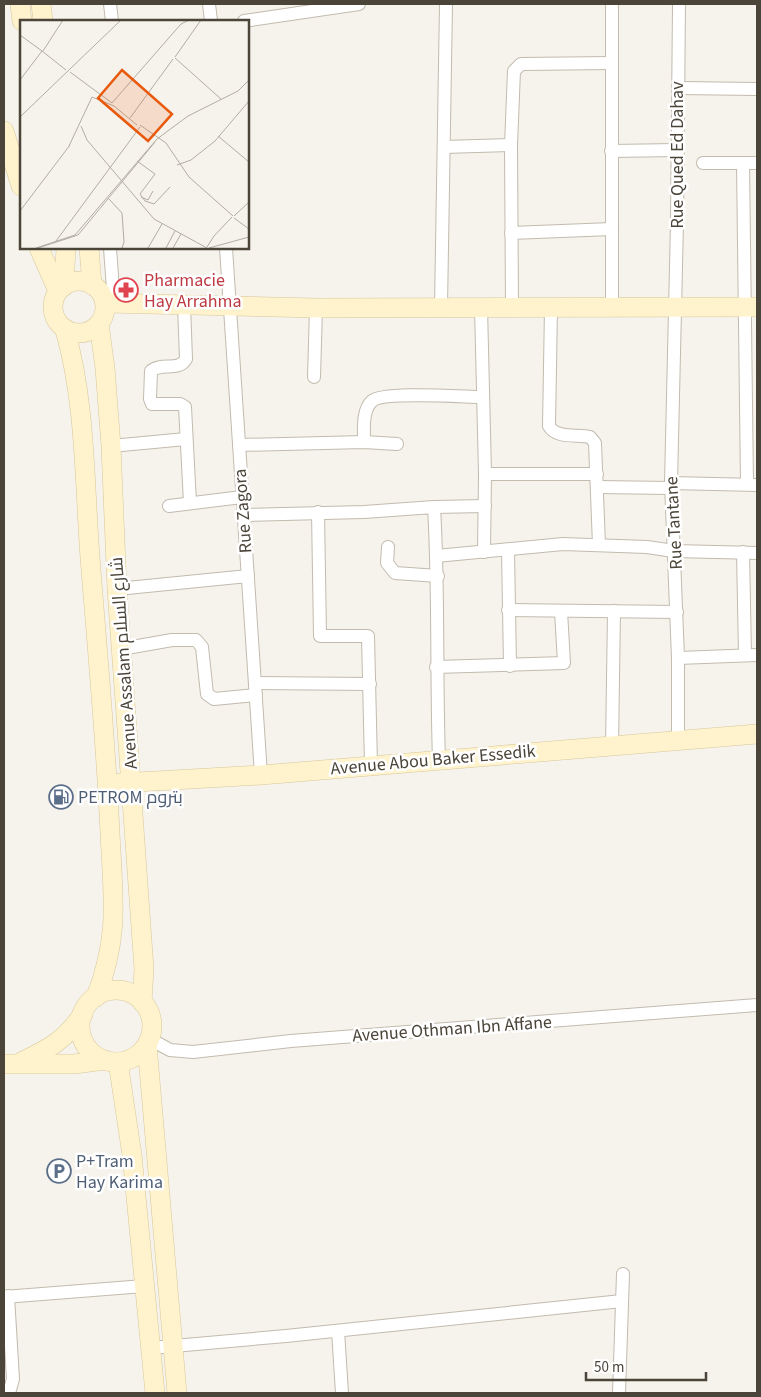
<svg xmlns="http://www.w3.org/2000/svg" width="761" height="1397" viewBox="0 0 761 1397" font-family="'Source Sans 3',Cairo,sans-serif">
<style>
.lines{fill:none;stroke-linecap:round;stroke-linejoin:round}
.street-casing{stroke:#c2bbae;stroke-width:14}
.secondary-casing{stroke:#d6c79b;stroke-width:20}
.street{stroke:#fff;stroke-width:12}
.secondary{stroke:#fff3cd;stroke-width:19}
.labels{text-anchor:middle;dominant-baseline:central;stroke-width:5;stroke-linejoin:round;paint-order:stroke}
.street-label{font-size:18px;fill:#4b4439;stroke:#fff}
.health-label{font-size:18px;fill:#be3a42;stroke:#fff;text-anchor:start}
.service-label{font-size:18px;fill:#4e5e75;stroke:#fff;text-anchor:start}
.inset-road{fill:none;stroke:#b2ada4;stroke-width:1}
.view{fill:#e8590c;fill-opacity:0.15;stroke:#e8590c;stroke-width:2.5}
.inset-edge{fill:none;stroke:#4b4439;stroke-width:2.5}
</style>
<rect width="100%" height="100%" fill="#f6f3ec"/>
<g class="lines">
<!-- street casing -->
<g class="street-casing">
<g id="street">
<path d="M110,4L112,21"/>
<path d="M209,4L211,21"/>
<path d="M612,4V306"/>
<path d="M244,21L359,4"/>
<path d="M678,88L757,89"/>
<path d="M444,147L511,145"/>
<path d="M611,151L677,150"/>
<path d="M703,163H757"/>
<path d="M743,163L747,484"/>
<path d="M511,233L612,229"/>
<path d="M110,248L114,303"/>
<path d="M226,248L261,775"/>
<path d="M184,305L186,359C179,372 161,362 151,371L150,399L152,404H180L185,407L190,503"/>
<path d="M441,307L446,4"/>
<path d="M481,307L485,474L484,552"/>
<path d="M512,307L511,145L514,71L521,64L611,63"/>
<path d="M551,308L549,426C556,439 578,434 590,437L595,443L599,545"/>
<path d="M314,377L316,308"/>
<path d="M364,442C364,430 362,410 372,401C383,391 465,397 483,397"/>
<path d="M239,445L364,442L397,444"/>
<path d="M111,446L186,439"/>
<path d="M485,474H597"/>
<path d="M671,483L757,485"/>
<path d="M597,487L671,488"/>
<path d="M169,506L242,497"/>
<path d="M434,507L485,506"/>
<path d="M318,512L320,636H368L371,765"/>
<path d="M244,515L364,512L434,507C439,591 436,675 439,759"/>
<path d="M388,547L387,563L395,573L438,576"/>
<path d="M508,550L510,666"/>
<path d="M743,552L745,655"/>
<path d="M436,556L563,544L647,547L674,551L757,553"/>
<path d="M117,589L248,576"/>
<path d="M508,610L677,612"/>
<path d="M121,649L172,640H196L202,647L207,694L214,699L256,695"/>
<path d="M678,658L757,655"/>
<path d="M436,667L564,663L561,611"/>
<path d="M255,683L370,684"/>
<path d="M678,740V658L671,483L677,223L679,4"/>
<path d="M612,747L614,611"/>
<path d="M150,1039L170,1050L193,1052L291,1041L757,1005"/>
<path d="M8,1296L13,1379L9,1393"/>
<path d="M4,1297L144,1286"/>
<path d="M338,1331L342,1393"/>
<path d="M151,1348L286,1336L622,1301"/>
<path d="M619,1393L623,1274"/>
</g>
</g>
<!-- secondary casing -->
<g class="secondary-casing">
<g id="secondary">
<path d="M20,4L22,21"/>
<path d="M41,4L43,21"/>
<path d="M4,131L21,186"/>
<path d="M39,248L58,291"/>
<path d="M89,248L92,285"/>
<circle cx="79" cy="307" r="26"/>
<path d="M64,286L66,248"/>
<path d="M105,303L316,308L757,307"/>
<path d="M99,324L105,368L111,446L117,589L144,969L142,1002"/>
<path d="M65,330C87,407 84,490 91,570C98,658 106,745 110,833C113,897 120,935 96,997"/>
<path d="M120,783L261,775L757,734"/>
<circle cx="116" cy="1026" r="36"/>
<path d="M147,1045L177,1393"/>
<path d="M21,1062C50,1048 64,1041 83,1014"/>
<path d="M118,1062L132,1155L155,1393"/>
<path d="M4,1064H74L105,1060"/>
</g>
</g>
<!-- street -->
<use href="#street" class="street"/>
<!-- secondary -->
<use href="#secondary" class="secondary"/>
</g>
<!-- icons -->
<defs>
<g id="pharmacy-ring" transform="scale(1.25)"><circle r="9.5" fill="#fff" stroke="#e0444e" stroke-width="1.5"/><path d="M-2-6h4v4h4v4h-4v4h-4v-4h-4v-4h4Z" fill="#e0444e"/></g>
<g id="fuel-ring" transform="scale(1.25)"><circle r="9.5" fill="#fff" stroke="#5c6f8a" stroke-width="1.5"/><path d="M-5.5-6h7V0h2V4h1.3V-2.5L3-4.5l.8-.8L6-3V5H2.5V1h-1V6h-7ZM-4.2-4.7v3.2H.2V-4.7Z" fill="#5c6f8a"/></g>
<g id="parking-ring" transform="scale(1.25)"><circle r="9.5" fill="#fff" stroke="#5c6f8a" stroke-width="1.5"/><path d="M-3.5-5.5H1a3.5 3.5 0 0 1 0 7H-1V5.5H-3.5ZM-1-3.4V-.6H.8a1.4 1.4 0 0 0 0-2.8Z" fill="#5c6f8a"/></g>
</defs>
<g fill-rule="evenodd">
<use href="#pharmacy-ring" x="126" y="290"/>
<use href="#fuel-ring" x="61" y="797"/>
<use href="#parking-ring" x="59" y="1171"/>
</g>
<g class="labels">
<!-- street labels -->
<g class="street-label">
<text transform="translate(677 155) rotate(-90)">Rue Qued Ed Dahav</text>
<text transform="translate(243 511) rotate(-94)">Rue Zagora</text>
<text transform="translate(674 523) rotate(-93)">Rue Tantane</text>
<text transform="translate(124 663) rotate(-94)">Avenue Assalam شارع السلام</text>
<text transform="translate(433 760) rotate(-5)">Avenue Abou Baker Essedik</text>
<text transform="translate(452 1029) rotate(-4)">Avenue Othman Ibn Affane</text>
</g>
<!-- health labels -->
<g class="health-label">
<text x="144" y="280">Pharmacie<tspan x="144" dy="21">Hay Arrahma</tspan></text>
</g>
<!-- service labels -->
<g class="service-label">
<text x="78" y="797">PETROM بتروم</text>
<text x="76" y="1161">P+Tram<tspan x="76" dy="21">Hay Karima</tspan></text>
</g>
</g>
<!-- overview -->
<g transform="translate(20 20)">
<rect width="229" height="229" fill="#f6f3ec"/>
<path class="inset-road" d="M0,15L22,31M23,31L43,0M155,37L181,0M155,38L201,79M50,52L92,83M0,60L22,31L46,50M92,83L161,4L169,0M0,97L101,0M110,98L153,39M120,105L146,123L169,157L213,196M61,106L67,120L134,199L187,228M198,116L229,142M49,126L72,77L94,86L117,105M117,141L135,154L120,174L125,181L134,184L150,167M157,145L171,140L195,121L229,81M121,177L128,180L133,171M88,178L102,193L104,222L102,228M0,191L50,125M214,196L229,182M214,198L229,209M36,221L120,107M187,227L194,216L212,197M16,228L55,215L137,119L168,96L218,71L229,60M18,228L58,215L135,122M128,228L142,204M146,228L155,211M153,228L161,214M189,228L229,217"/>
<path class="view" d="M102,50L152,94L128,121L78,78Z"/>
<rect width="229" height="229" class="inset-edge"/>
</g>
<!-- border -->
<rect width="761" height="1397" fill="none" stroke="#4b4439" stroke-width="10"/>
<!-- scale -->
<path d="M586 1372v8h120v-8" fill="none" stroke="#4b4439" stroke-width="2.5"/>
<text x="594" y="1372" font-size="15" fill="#4b4439" stroke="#ffffff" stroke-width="4" paint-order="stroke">50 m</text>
</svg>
